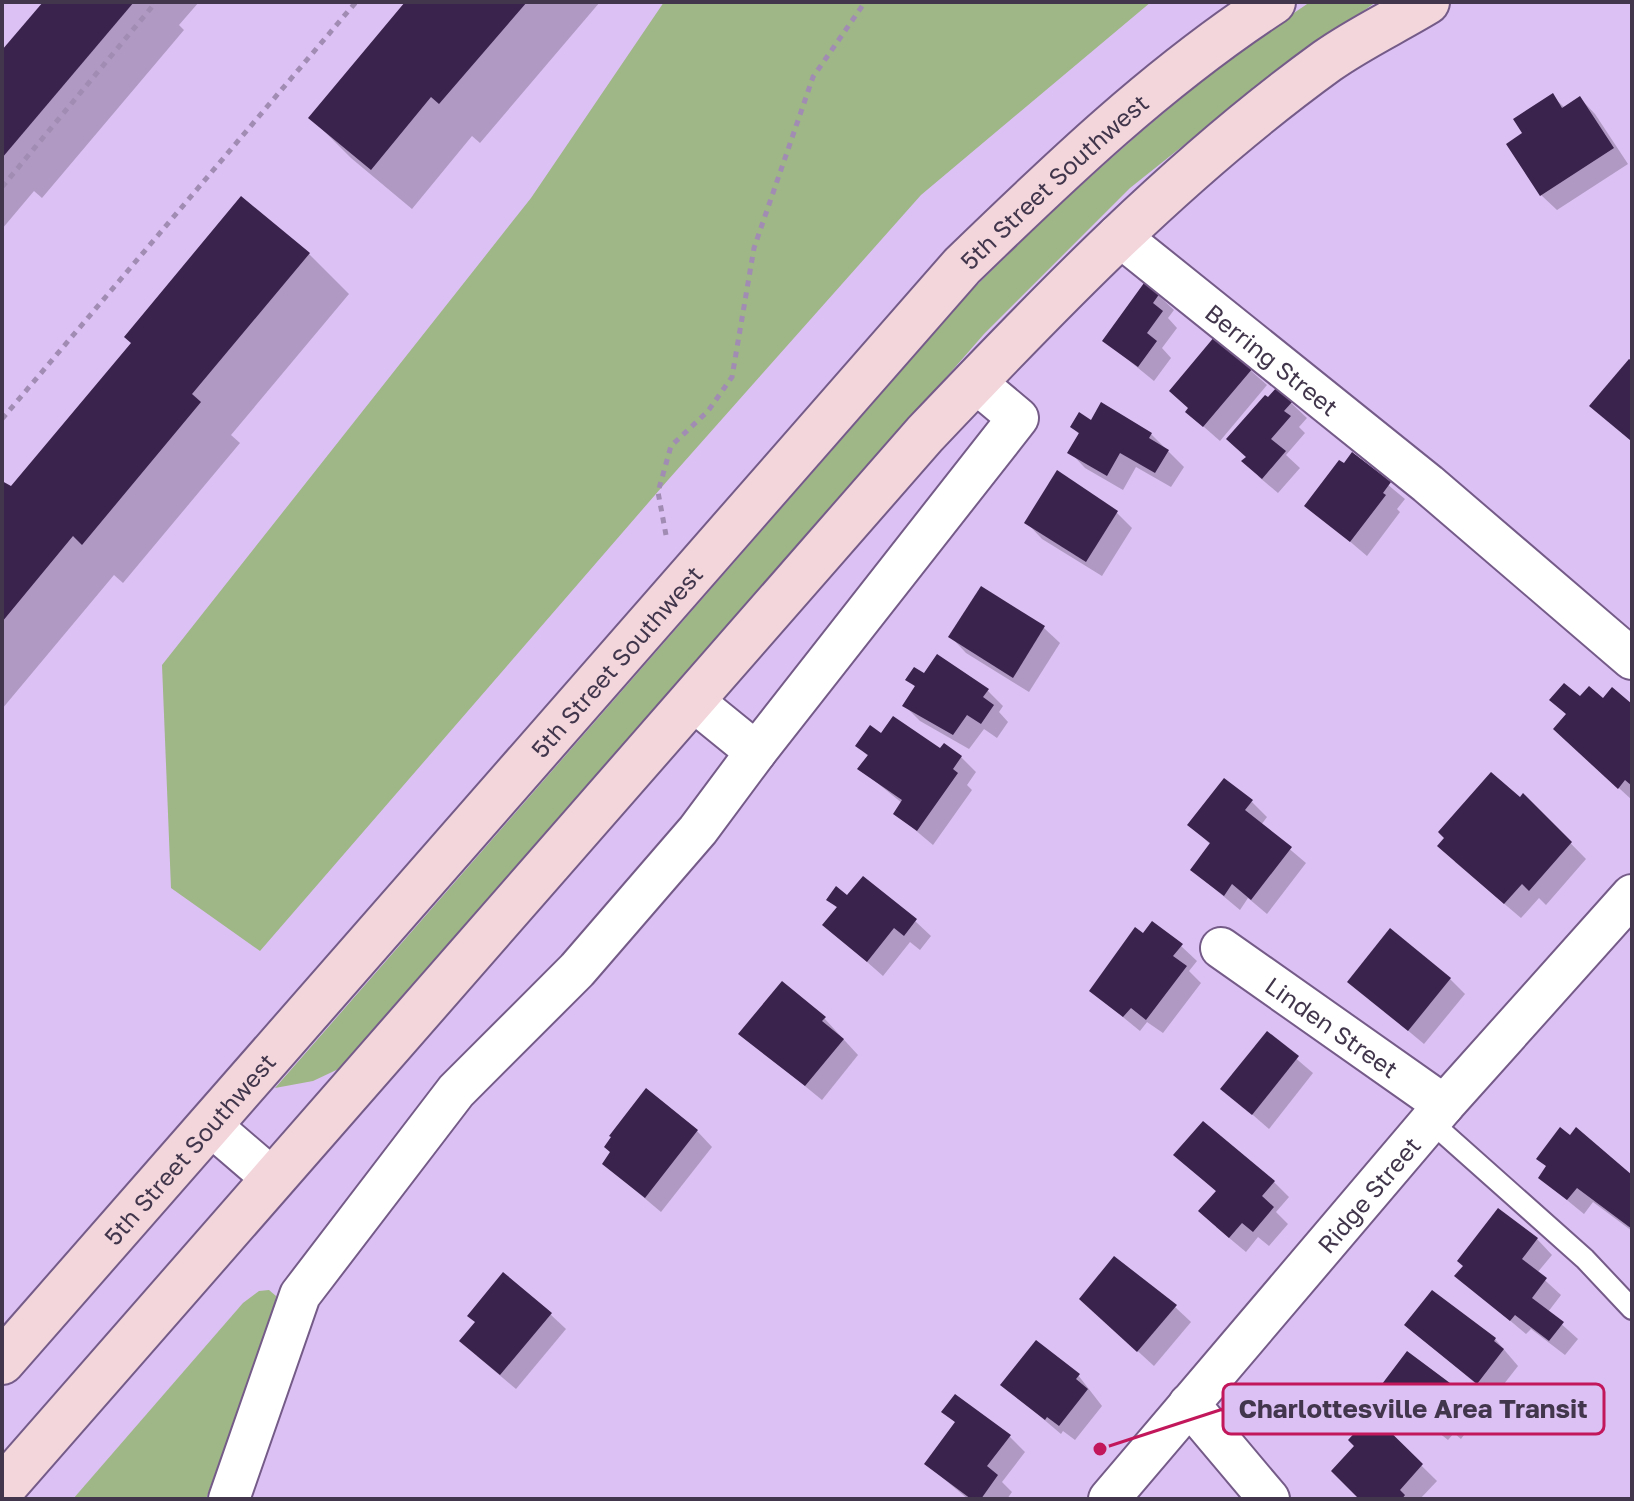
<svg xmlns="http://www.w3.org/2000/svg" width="1634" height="1501" viewBox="0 0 1634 1501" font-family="'Golos Text',sans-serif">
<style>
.green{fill:#9fb786}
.shadow{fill:#0003}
.building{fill:#3a234c}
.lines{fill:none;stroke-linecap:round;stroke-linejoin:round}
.service-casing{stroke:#745b88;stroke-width:24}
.minor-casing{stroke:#745b88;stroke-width:44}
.secondary-casing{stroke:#745b88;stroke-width:48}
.path{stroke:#a18cb3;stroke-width:5;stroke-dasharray:6 6;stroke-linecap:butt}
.service{stroke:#fff;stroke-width:20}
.minor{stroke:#fff;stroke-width:40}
.secondary{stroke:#f2d6dc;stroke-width:44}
.labels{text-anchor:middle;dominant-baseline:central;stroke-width:8;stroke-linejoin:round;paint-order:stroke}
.street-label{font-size:24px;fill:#41364b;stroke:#dcc1f4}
.leader{fill:none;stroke:#c2185b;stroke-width:3}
.callout-dot{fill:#c2185b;stroke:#dcc1f4;stroke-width:3}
.callout{fill:#dcc1f4;stroke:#c2185b;stroke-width:3}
.callout-label{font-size:26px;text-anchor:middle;font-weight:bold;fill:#41364b}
</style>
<rect width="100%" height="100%" fill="#dcc1f4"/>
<!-- green -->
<g class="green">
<path d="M664,2H1151L921,195L668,480L260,951L171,888L162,665L531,198Z"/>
<path d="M1310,2H1376L1263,82L1130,188L984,334L347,1065L313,1081L275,1088L973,289C1078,185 1187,85 1310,2Z"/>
<path d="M269,1290L276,1296L274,1311L206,1499H73L243,1303L259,1291Z"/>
</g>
<!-- shadow -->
<g class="shadow">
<path d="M45,2H199L179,25L184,30L42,198L34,191L2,229V54Z"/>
<path d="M408,2H600L480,143L472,136L412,209L351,158L311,118Z"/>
<path d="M1552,96L1565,108L1580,98L1595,114L1628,164L1557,210L1541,195L1524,134Z"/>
<path d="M242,199L309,254L349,294L231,435L240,443L123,583L114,575L2,709V484L12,489L133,344Z"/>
<path d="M1158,295L1174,310L1168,318L1177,328L1162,348L1171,358L1154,381L1105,341Z"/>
<path d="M1215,339L1267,385L1220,441L1187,412Z"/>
<path d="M1629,361L1632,363V442L1592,406Z"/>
<path d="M1268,400L1291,403L1307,418L1299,427L1305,433L1286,455L1300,468L1278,493L1259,477L1248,458Z"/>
<path d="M1072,427L1151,434L1184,467L1171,487L1136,467L1123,490L1085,468L1070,452L1080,435Z"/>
<path d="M1352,455L1405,499L1397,509L1400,512L1367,556L1307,505Z"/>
<path d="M1117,513L1132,528L1102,576L1042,539L1027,523Z"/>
<path d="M982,589L1044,628L1060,643L1029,692L966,653L951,637Z"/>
<path d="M938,656L988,691L1003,706L999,712L1008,722L997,738L984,729L969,749L920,721L904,705L916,688L908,679L924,676Z"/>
<path d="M1580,699L1632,707V800L1571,744Z"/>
<path d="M881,736L961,757L976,772L967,785L972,790L933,845L895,813L902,803L860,769L869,757L857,746Z"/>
<path d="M1524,796L1586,859L1546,905L1539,898L1521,918L1455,862L1447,838Z"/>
<path d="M1252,802L1267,817L1261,825L1306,863L1267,914L1248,898L1240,910L1192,870L1211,845L1190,825Z"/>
<path d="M847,898L915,921L931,936L920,950L910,942L883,976L825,925L838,909L829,899Z"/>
<path d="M1143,935L1181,946L1197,961L1189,971L1201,983L1163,1033L1147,1022L1140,1031L1091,991Z"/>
<path d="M1450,979L1465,994L1424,1044L1350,982Z"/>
<path d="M824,1018L858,1055L822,1100L741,1034Z"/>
<path d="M1267,1034L1313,1073L1269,1129L1223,1089Z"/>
<path d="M1576,1130L1632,1178V1231L1593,1202L1584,1214L1540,1178Z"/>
<path d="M697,1131L712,1147L661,1212L604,1164Z"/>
<path d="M1176,1155L1274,1182L1289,1197L1276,1212L1288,1224L1269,1246L1258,1237L1246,1252L1216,1227L1217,1192Z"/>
<path d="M1537,1239L1552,1255L1537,1273L1561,1295L1548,1312L1578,1339L1565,1355L1531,1329L1526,1334L1457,1276L1465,1266Z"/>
<path d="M1175,1307L1191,1322L1154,1366L1097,1314Z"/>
<path d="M550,1314L566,1329L516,1389L477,1356Z"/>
<path d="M1406,1325L1495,1339L1518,1366L1493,1398Z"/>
<path d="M1078,1375L1102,1406L1075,1440L1063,1431L1061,1434L1003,1385Z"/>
<path d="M1382,1388L1457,1390L1472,1405L1467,1412L1475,1420L1461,1439L1454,1433L1448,1440Z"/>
<path d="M944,1411L1010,1437L1025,1452L1002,1482L1012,1492L1007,1499H968L926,1464L956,1423Z"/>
<path d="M1372,1417L1437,1481L1420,1499H1362L1356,1446Z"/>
</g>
<!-- building -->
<g class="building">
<path d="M43,2H134L2,158V50Z"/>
<path d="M405,2H527L439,104L431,97L371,170L308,118Z"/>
<path d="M1553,93L1562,108L1580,96L1614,148L1540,196L1506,144L1522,133L1513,119Z"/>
<path d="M241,196L310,253L192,394L201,402L82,545L73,536L2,622V481L11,486L131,343L124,337Z"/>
<path d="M1144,283L1160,293L1153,303L1163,311L1147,333L1157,341L1138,367L1102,341Z"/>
<path d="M1215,336L1253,368L1203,427L1185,412L1188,408L1169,391Z"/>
<path d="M1629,359L1632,361L1630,440L1589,406Z"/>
<path d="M1277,387L1293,401L1284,411L1291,416L1271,439L1286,451L1262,479L1241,461L1246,457L1226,439L1265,395L1268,397Z"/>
<path d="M1101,402L1152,433L1149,438L1169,450L1155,473L1120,453L1107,476L1067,453L1079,433L1070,427L1079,412L1091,420Z"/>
<path d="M1352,452L1391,482L1383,493L1386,495L1350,542L1304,506L1339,460L1344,463Z"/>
<path d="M1057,470L1118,511L1086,562L1024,523Z"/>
<path d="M981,586L1045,626L1013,678L948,637Z"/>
<path d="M937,654L989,689L983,697L994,705L981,724L967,715L953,735L902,706L915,686L905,680L914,667L924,673Z"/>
<path d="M1564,683L1580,696L1589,686L1603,698L1612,687L1632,704V786L1625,780L1618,789L1553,729L1566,714L1549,700Z"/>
<path d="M893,716L940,748L944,743L962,756L953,769L958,773L917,831L893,814L902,800L857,769L868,755L855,746L870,725L881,733Z"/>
<path d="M1491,772L1520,797L1523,793L1572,842L1529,891L1522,884L1504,904L1437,846L1444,838L1438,832Z"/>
<path d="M1224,778L1253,800L1245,810L1292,847L1251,900L1232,884L1224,896L1190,870L1210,843L1187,825Z"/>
<path d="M863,876L917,919L904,936L894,928L867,962L822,925L837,907L826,900L836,886L847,895Z"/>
<path d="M1152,921L1183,944L1173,956L1187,966L1146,1020L1131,1008L1123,1017L1089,991L1135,927L1143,933Z"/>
<path d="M1390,928L1451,978L1408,1031L1347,982Z"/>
<path d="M782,981L826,1017L822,1021L844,1039L805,1086L738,1034Z"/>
<path d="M1267,1031L1299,1056L1252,1115L1220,1089Z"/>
<path d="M646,1088L698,1130L645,1198L602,1164L610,1152L604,1147L611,1137L609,1136Z"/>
<path d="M1203,1121L1275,1181L1262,1196L1274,1207L1253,1232L1242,1223L1229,1238L1198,1211L1216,1191L1173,1155Z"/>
<path d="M1560,1127L1570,1135L1576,1127L1632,1175V1229L1577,1188L1567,1200L1538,1178L1546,1166L1536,1159Z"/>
<path d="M1498,1208L1538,1238L1522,1259L1547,1278L1532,1298L1564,1322L1549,1341L1515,1315L1510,1321L1454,1276L1463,1266L1457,1261Z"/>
<path d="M1114,1256L1177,1305L1137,1352L1079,1299Z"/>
<path d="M503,1272L552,1313L500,1375L459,1341L475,1322L467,1316Z"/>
<path d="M1432,1290L1496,1338L1494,1341L1504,1349L1477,1384L1404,1325Z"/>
<path d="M1036,1340L1080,1374L1076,1379L1088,1389L1059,1426L1047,1417L1045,1420L1000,1385Z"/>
<path d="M1407,1351L1458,1389L1452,1397L1461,1403L1444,1425L1437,1419L1431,1426L1379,1388Z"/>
<path d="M955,1394L1011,1435L987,1466L998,1475L981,1499H971L924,1464L955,1422L941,1412Z"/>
<path d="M1372,1414L1423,1464L1400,1490L1405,1495L1402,1499H1359L1331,1471L1354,1446L1348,1440Z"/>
</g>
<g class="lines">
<!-- service casing -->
<g class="service-casing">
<path id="service" d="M1430,1121L1585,1259L1632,1309"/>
</g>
<!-- minor casing -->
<g class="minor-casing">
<g id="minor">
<path id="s1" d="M1118,235L1428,484L1632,659"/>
<path d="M692,700L756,752"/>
<path id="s2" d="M1221,948L1444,1105"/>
<path d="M209,1124L273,1179"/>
<path d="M1189,1404L1269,1499"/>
<path d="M229,1499L300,1295L456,1091L577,970L698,830L756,752L1018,418L975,382"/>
<path id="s3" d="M1109,1499L1444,1105L1632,895"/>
</g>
</g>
<!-- secondary casing -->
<g class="secondary-casing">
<g id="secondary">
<path id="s4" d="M2,1362L962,266C1060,171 1158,77 1273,2"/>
<path d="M2,1489L925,434C1051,301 1178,169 1327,61C1358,39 1394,22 1427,2"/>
</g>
</g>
<!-- path -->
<g class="path">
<path d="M2,187L156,2"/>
<path d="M2,419L356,2"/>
<path d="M666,535L658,492L671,446L708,411L732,377L754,248L813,77L865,2"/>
</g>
<!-- service -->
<use href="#service" class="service"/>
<!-- minor -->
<use href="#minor" class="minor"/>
<!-- secondary -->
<use href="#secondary" class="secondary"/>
</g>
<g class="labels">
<!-- street labels -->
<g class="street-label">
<text stroke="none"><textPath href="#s4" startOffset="1582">5th Street Southwest</textPath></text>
<text stroke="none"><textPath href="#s1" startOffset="198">Berring Street</textPath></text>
<text stroke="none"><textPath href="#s4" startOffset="932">5th Street Southwest</textPath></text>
<text stroke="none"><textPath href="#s2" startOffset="136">Linden Street</textPath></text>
<text stroke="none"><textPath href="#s4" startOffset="284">5th Street Southwest</textPath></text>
<text stroke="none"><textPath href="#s3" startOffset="400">Ridge Street</textPath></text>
</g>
</g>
<!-- callouts -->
<path class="leader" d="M1100 1449L1223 1409"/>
<circle class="callout-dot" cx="1100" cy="1449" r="8"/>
<rect class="callout" x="1223" y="1384" width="381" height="50" rx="8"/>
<g class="callout-label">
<text x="1413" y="1418">Charlottesville Area Transit</text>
</g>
<!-- border -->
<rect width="1634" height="1501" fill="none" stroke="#41364b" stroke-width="8"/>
</svg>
